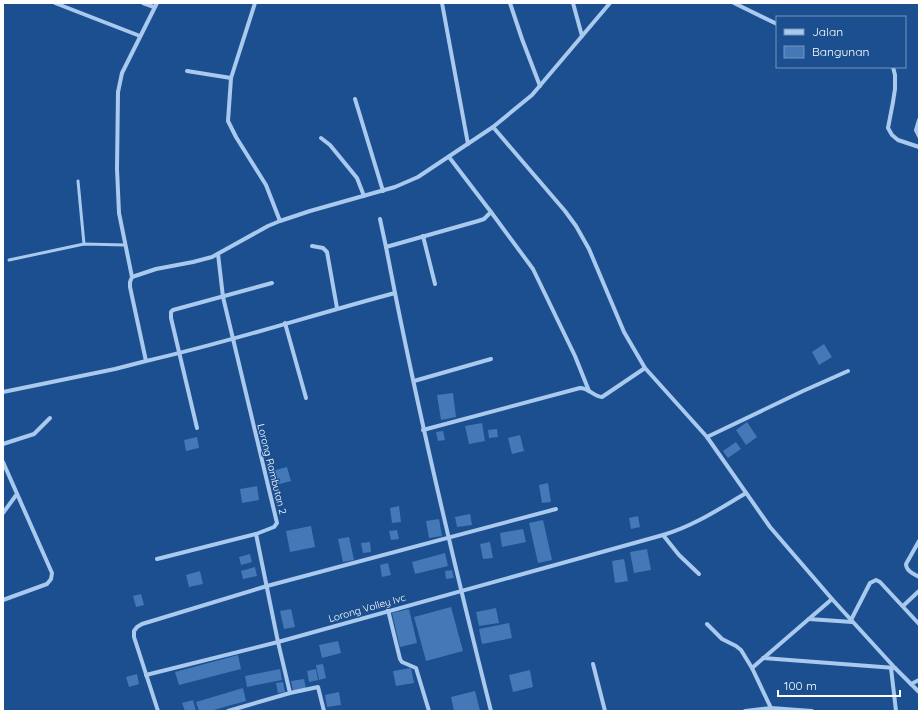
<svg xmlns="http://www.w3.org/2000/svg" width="922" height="714" viewBox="0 0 922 714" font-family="Quicksand,sans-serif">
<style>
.building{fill:#4478b7}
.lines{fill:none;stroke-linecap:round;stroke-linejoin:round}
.service{stroke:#a9c9ee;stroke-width:3}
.minor{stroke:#a9c9ee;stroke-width:4}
.labels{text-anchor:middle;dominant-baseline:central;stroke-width:3;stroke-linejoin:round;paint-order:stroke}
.street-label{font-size:10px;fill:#fff;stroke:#1b4f8f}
</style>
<rect width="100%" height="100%" fill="#1b4f8f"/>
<!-- building -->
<g class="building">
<path d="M824,344L832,357L819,365L812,352Z"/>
<path d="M453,393L456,417L441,420L437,395Z"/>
<path d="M747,422L757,437L746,445L736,430Z"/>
<path d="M482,423L485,441L469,444L465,426Z"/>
<path d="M497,429L498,437L489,438L488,430Z"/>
<path d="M443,431L445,440L438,441L436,432Z"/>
<path d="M520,435L524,451L512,454L508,438Z"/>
<path d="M197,437L199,448L186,451L184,440Z"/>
<path d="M736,442L741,449L728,458L723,451Z"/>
<path d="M287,467L291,481L276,485L272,471Z"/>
<path d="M548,483L551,502L542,503L539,485Z"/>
<path d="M257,486L259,500L242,503L240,489Z"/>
<path d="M399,506L401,522L392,523L390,508Z"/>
<path d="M470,514L472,525L457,527L455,517Z"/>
<path d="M638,516L640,527L631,529L629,518Z"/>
<path d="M439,519L442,536L429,538L426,521Z"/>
<path d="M543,520L552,560L538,563L529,523Z"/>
<path d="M311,526L315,547L290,552L286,531Z"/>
<path d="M523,529L526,542L502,547L500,533Z"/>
<path d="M397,530L399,539L391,540L389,531Z"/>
<path d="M349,537L354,560L343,562L338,539Z"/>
<path d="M370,542L371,552L363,553L361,543Z"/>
<path d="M490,542L493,558L483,559L480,544Z"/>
<path d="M647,549L651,570L634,573L630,552Z"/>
<path d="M445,553L448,566L415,574L412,562Z"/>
<path d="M250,554L252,562L241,565L239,557Z"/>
<path d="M624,559L628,581L615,583L612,561Z"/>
<path d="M388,563L391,575L382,577L380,565Z"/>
<path d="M255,567L257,576L243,579L241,571Z"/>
<path d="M452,570L454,578L446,579L445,571Z"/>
<path d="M200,571L203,584L189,587L186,575Z"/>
<path d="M141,594L144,605L136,607L133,596Z"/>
<path d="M451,607L463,651L426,661L414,617Z"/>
<path d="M496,608L499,623L479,626L476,612Z"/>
<path d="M291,609L295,627L284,629L280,611Z"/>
<path d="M409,609L417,643L400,647L392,613Z"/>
<path d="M509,623L512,638L482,644L479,629Z"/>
<path d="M338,641L341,653L322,658L319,645Z"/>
<path d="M238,655L241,669L179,685L175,672Z"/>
<path d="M323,664L326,678L319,680L316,665Z"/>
<path d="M411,668L414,683L396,686L393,671Z"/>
<path d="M280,669L282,680L247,687L245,676Z"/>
<path d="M316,669L318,680L309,682L307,671Z"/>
<path d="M530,670L533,687L513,692L509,675Z"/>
<path d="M137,674L139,684L129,687L126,677Z"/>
<path d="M304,679L306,688L293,691L291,681Z"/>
<path d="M283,682L285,692L278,693L276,683Z"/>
<path d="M243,688L246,701L210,711H199L196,702Z"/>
<path d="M475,691L480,711H454L451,697Z"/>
<path d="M339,692L341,705L327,707L325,695Z"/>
<path d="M193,700L196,711H185L182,703Z"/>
</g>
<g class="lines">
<!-- service -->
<g class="service">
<path d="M78,181L84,244"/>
<path d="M9,260L84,244L125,245"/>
</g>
<!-- minor -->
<g class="minor">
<path d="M55,3L140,36"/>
<path d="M143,3L154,7"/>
<path d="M255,3L231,78L228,121L236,137L266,185L280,221"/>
<path d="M442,3L468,144"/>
<path d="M510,3L522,39L540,86"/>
<path d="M573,3L582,36"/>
<path d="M734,3L777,24"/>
<path d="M893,67L895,75V89L893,102L888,128L892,135L898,140L919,147"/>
<path d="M187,71L231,78"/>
<path d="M355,99L383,191"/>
<path d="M919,120L916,130L919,136"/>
<path d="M493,127L565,211L576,226L589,249L624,332L645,368L707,437L770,527L832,599L895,668L919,692"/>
<path d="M321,138L330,145L357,178L364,196"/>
<path d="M491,212L533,269L575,356L589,391"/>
<path d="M380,219L386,247"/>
<path d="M423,236L435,284"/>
<path d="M312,246L323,248L327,252L337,308"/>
<path d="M132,277L119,213L117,169L118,92L122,73L157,3"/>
<path d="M395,293L386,247L478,221L484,219L491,212L449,157"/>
<path d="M285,323L306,398"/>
<path d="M146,361C230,342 312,315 395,293C423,433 456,572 491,711"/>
<path d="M414,381L491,359"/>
<path d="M3,392L115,369L146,361L130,287V282L132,277L156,269L193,262L212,257L268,226L280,221L310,211L395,187L418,177L493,127L532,95L610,3"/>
<path d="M197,428L171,318V312L173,310L272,283"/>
<path d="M423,430L580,388C589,388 594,397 602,397L645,368"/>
<path d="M707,437L803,391L848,371"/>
<path d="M3,444L34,434L50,418"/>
<path d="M3,462L52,573L51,579L47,584L3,600"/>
<path d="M3,513L17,494"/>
<path d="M663,535L679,555L699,574"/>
<path d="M919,541L906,564C906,571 914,574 919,577"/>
<path d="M157,559L256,534L274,527L277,523L223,297L218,254"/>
<path d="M903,606L919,591"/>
<path d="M388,610L400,659L402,662L416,668L429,711"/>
<path d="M809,619L852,622"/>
<path d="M851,620L870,583L876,580L880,582L919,624"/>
<path d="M707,624L722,639L736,646L741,650L752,668L771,708"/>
<path d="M763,658L895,668"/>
<path d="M593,664L605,711"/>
<path d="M752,668L832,599"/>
<path d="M891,668L896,711"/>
<path d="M146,675L278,642L663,535C694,526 719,509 746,493"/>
<path d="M911,684L919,680"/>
<path d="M290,693L318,687L324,711"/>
<path d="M158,711L134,637V631L137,627L142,624L267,586L556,509"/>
<path d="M228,711L290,693L278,642L256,534"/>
<path d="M745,711L771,708L812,711"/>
</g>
</g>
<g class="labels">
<!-- street labels -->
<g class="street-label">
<text transform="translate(272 469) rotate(76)">Lorong Rambutan 2</text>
<text transform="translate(367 608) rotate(-16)">Lorong Volley Ivc</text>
</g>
</g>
<!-- border -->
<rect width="922" height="714" fill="none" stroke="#ffffff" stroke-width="8"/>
<!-- legend -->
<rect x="776" y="16" width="130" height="52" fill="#1b4f8f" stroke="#7695bc"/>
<rect x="784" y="29" width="20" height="6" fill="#a9c9ee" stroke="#7695bc"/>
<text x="812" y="36" font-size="12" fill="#ffffff">Jalan</text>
<rect x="784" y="46" width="20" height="12" fill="#4478b7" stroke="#7695bc"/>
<text x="812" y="56" font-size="12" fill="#ffffff">Bangunan</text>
<!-- scale -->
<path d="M778 690v6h122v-6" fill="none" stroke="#ffffff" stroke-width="2"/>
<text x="784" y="690" font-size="12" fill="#ffffff" stroke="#1b4f8f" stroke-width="3" paint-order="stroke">100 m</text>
</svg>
